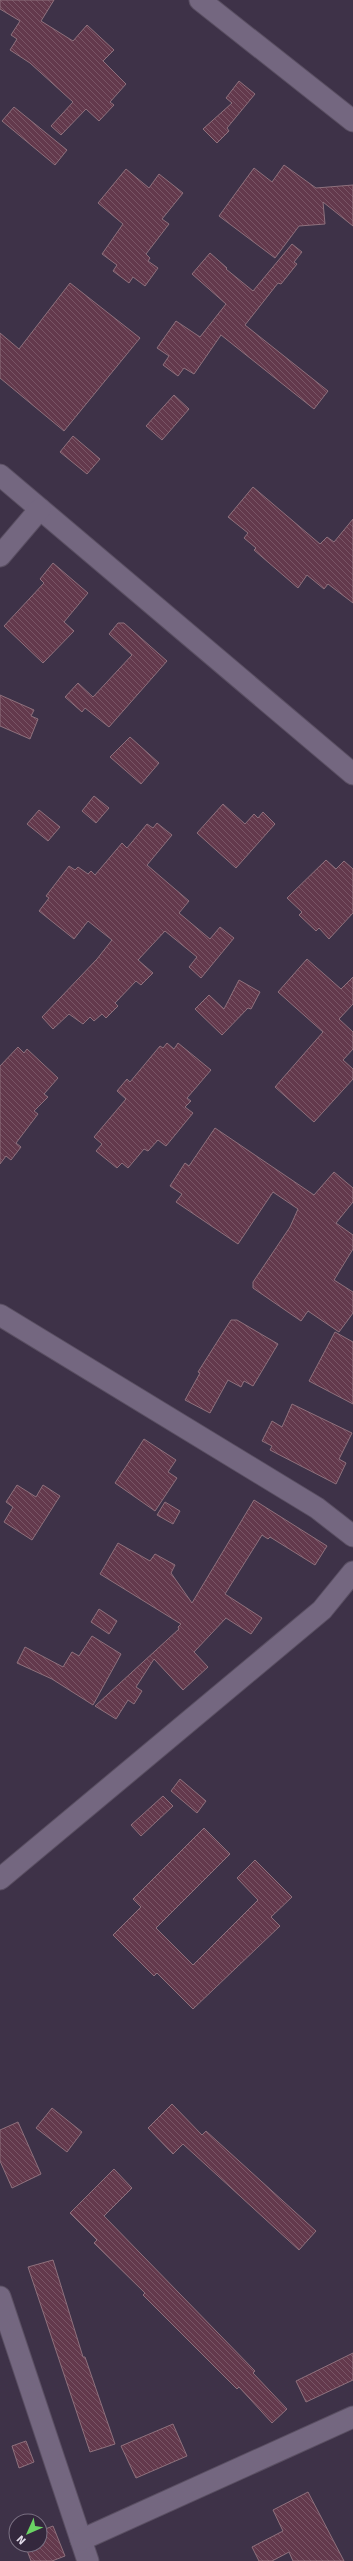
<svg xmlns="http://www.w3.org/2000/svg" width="353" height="2561" viewBox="0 0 353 2561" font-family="Signika,sans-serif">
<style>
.building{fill:url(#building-back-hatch);stroke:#8e717d}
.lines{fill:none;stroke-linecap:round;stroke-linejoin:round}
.minor-casing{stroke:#5a4f62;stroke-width:23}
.minor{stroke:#746780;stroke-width:21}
</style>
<defs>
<pattern id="building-back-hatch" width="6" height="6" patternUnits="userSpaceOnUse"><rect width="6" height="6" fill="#63394c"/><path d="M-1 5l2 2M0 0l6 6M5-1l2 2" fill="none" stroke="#795566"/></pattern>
</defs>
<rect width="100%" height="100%" fill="#3e3248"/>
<!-- building -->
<g class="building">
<path d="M0,0H54L41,21L73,41L87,25L114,50L103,61L126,84L110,102L114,105L99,121L86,109L61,135L51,126L73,102L30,63L10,50L17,39L11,35L20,21L0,9Z"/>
<path d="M239,81L255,94L227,128L229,131L217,143L203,129L232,103L226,98Z"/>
<path d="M14,107L67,150L55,165L2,121Z"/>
<path d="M284,165L316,188L353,185V226L323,202L325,224L299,226L275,258L219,216L254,168L272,182Z"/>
<path d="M126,169L149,188L159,174L183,193L162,219L169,224L146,254L150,258L148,261L158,268L145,286L133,277L129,283L113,271L117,265L102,254L123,224L98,203Z"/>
<path d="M292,244L302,252L294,262L297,264L281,284L278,283L245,325L328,391L314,409L221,335L194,374L184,368L178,376L163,365L169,356L157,348L176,321L200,337L226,304L192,274L210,253L227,268L226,269L253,291Z"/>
<path d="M70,283L140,338L64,431L0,378V333L19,349Z"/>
<path d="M174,395L189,409L162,440L146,426Z"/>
<path d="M73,436L100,459L87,474L60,452Z"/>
<path d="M253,487L320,544L327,537L334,542L353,519V603L328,584L324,589L307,575L298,588L254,550L256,548L244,538L248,533L228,517Z"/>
<path d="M53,563L88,593L64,622L74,631L43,663L4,626L44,583L40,579Z"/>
<path d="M118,623H124L167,661L109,727L85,708L82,712L65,697L78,683L93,697L132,655L109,634Z"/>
<path d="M0,695L34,710L31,716L38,719L30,739L0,726Z"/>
<path d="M130,737L159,763L141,784L110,757Z"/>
<path d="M94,796L109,808L96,823L82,811Z"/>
<path d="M223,804L245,824L254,814L258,818L263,812L275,824L236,868L197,833Z"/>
<path d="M39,810L60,827L48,841L27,824Z"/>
<path d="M157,823L172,835L147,865L189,901L179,913L210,939L220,927L234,938L201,978L189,967L197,957L165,931L138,960L153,973L141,985L136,981L115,1003L118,1006L106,1018L102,1014L94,1021L90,1017L83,1024L69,1014L53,1029L42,1017L97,959L112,940L88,921L74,939L39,911L49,898L46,896L69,866L75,870L78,867L88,874L91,871L95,875L122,843L127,848L147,824L153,828Z"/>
<path d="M326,860L336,869L344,861L353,869V913L329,939L319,928L316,931L299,915L302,912L287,898Z"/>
<path d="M307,959L341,989L353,977V1004L339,1019L353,1032V1049L343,1060L353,1069V1079L314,1122L275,1087L323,1032L278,992Z"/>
<path d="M239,980L260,992L251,1009L248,1008L222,1035L195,1009L209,995L224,1009Z"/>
<path d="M167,1043L174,1049L178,1043L211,1070L187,1098L191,1101L185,1107L193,1113L166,1146L158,1140L148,1151L144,1149L128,1168L122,1163L117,1168L96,1151L102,1144L94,1137L126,1099L117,1091L127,1079L130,1082L160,1046L163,1048Z"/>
<path d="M18,1047L24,1053L27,1049L58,1078L44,1094L48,1097L34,1111L38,1114L16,1143L21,1147L11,1160L6,1156L0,1164V1066Z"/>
<path d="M215,1128L314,1195L334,1172L353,1188V1202L336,1223L353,1235V1249L334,1280L353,1292V1313L339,1332L308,1311L301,1321L253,1288V1282L290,1227L298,1209L273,1192L238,1244L176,1202L182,1194L170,1186L185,1163L189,1166Z"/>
<path d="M231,1320H237L278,1344L253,1386L244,1381L241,1387L228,1380L210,1413L185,1400L200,1373L198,1372Z"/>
<path d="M335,1332L353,1342V1404L309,1381Z"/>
<path d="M292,1404L352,1433L339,1459L346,1463L336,1484L270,1450L272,1446L262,1441L272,1421L282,1427Z"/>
<path d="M144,1439L176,1460L168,1472L177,1478L155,1511L115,1483Z"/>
<path d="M17,1485L36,1497L43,1485L60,1496L32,1540L4,1522L13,1507L6,1502Z"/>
<path d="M254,1500L327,1546L315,1565L270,1537L268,1539L262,1535L225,1594L262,1618L251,1634L226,1618L194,1652L208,1667L183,1690L154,1659L136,1687L142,1691L134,1704L128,1700L116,1719L95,1706L179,1629L178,1627L181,1624L100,1574L118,1543L150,1561L155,1554L175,1565L171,1573L192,1603Z"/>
<path d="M165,1502L180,1511L173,1524L157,1515Z"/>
<path d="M99,1609L117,1621L109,1634L91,1622Z"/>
<path d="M92,1636L121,1654L93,1705L52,1679L17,1663L25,1647L63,1667L72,1652L79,1656Z"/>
<path d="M180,1779L206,1801L197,1813L171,1791Z"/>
<path d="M163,1796L173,1806L141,1836L131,1825Z"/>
<path d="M204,1828L230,1854L156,1928L193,1965L258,1900L237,1878L255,1860L292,1897L271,1917L280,1926L193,2009L157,1973L154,1976L113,1935L141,1907L133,1899Z"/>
<path d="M172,2104L202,2135L206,2131L316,2231L299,2250L183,2144L173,2154L148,2128Z"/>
<path d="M52,2108L82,2132L67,2152L36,2128Z"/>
<path d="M18,2122L41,2174L12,2188L0,2161V2130Z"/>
<path d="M114,2169L132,2188L104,2216L255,2371L253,2373L287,2409L272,2423L239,2387L237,2389L143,2295L145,2293L94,2243L97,2240L70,2213Z"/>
<path d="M53,2260L83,2357H85L115,2444L90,2452L28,2267Z"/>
<path d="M353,2353V2380L306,2402L296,2381Z"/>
<path d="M173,2424L187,2456L136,2478L121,2446Z"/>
<path d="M26,2441L34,2462L19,2468L12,2446Z"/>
<path d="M308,2492L344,2561H293L289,2552L272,2561H259L252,2547L283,2531L273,2510Z"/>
<path d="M53,2526L65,2556L52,2561H31L25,2545H40V2531Z"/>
</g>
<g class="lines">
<!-- minor casing -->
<g class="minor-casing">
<g id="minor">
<path d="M200,0L353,121"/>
<path d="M0,475L353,774"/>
<path d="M0,556L40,509"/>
<path d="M0,1315L317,1508L353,1536"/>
<path d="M0,1879L322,1610L353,1572"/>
<path d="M0,2297L88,2561"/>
<path d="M81,2540L353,2417"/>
</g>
</g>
<!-- minor -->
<use href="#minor" class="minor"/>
</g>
<!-- north arrow -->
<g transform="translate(28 2533) rotate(225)"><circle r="19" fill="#34283d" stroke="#7a7082"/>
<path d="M0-3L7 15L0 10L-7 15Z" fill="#6ad364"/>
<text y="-6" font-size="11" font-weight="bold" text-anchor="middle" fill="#e2dbe9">N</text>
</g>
</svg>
